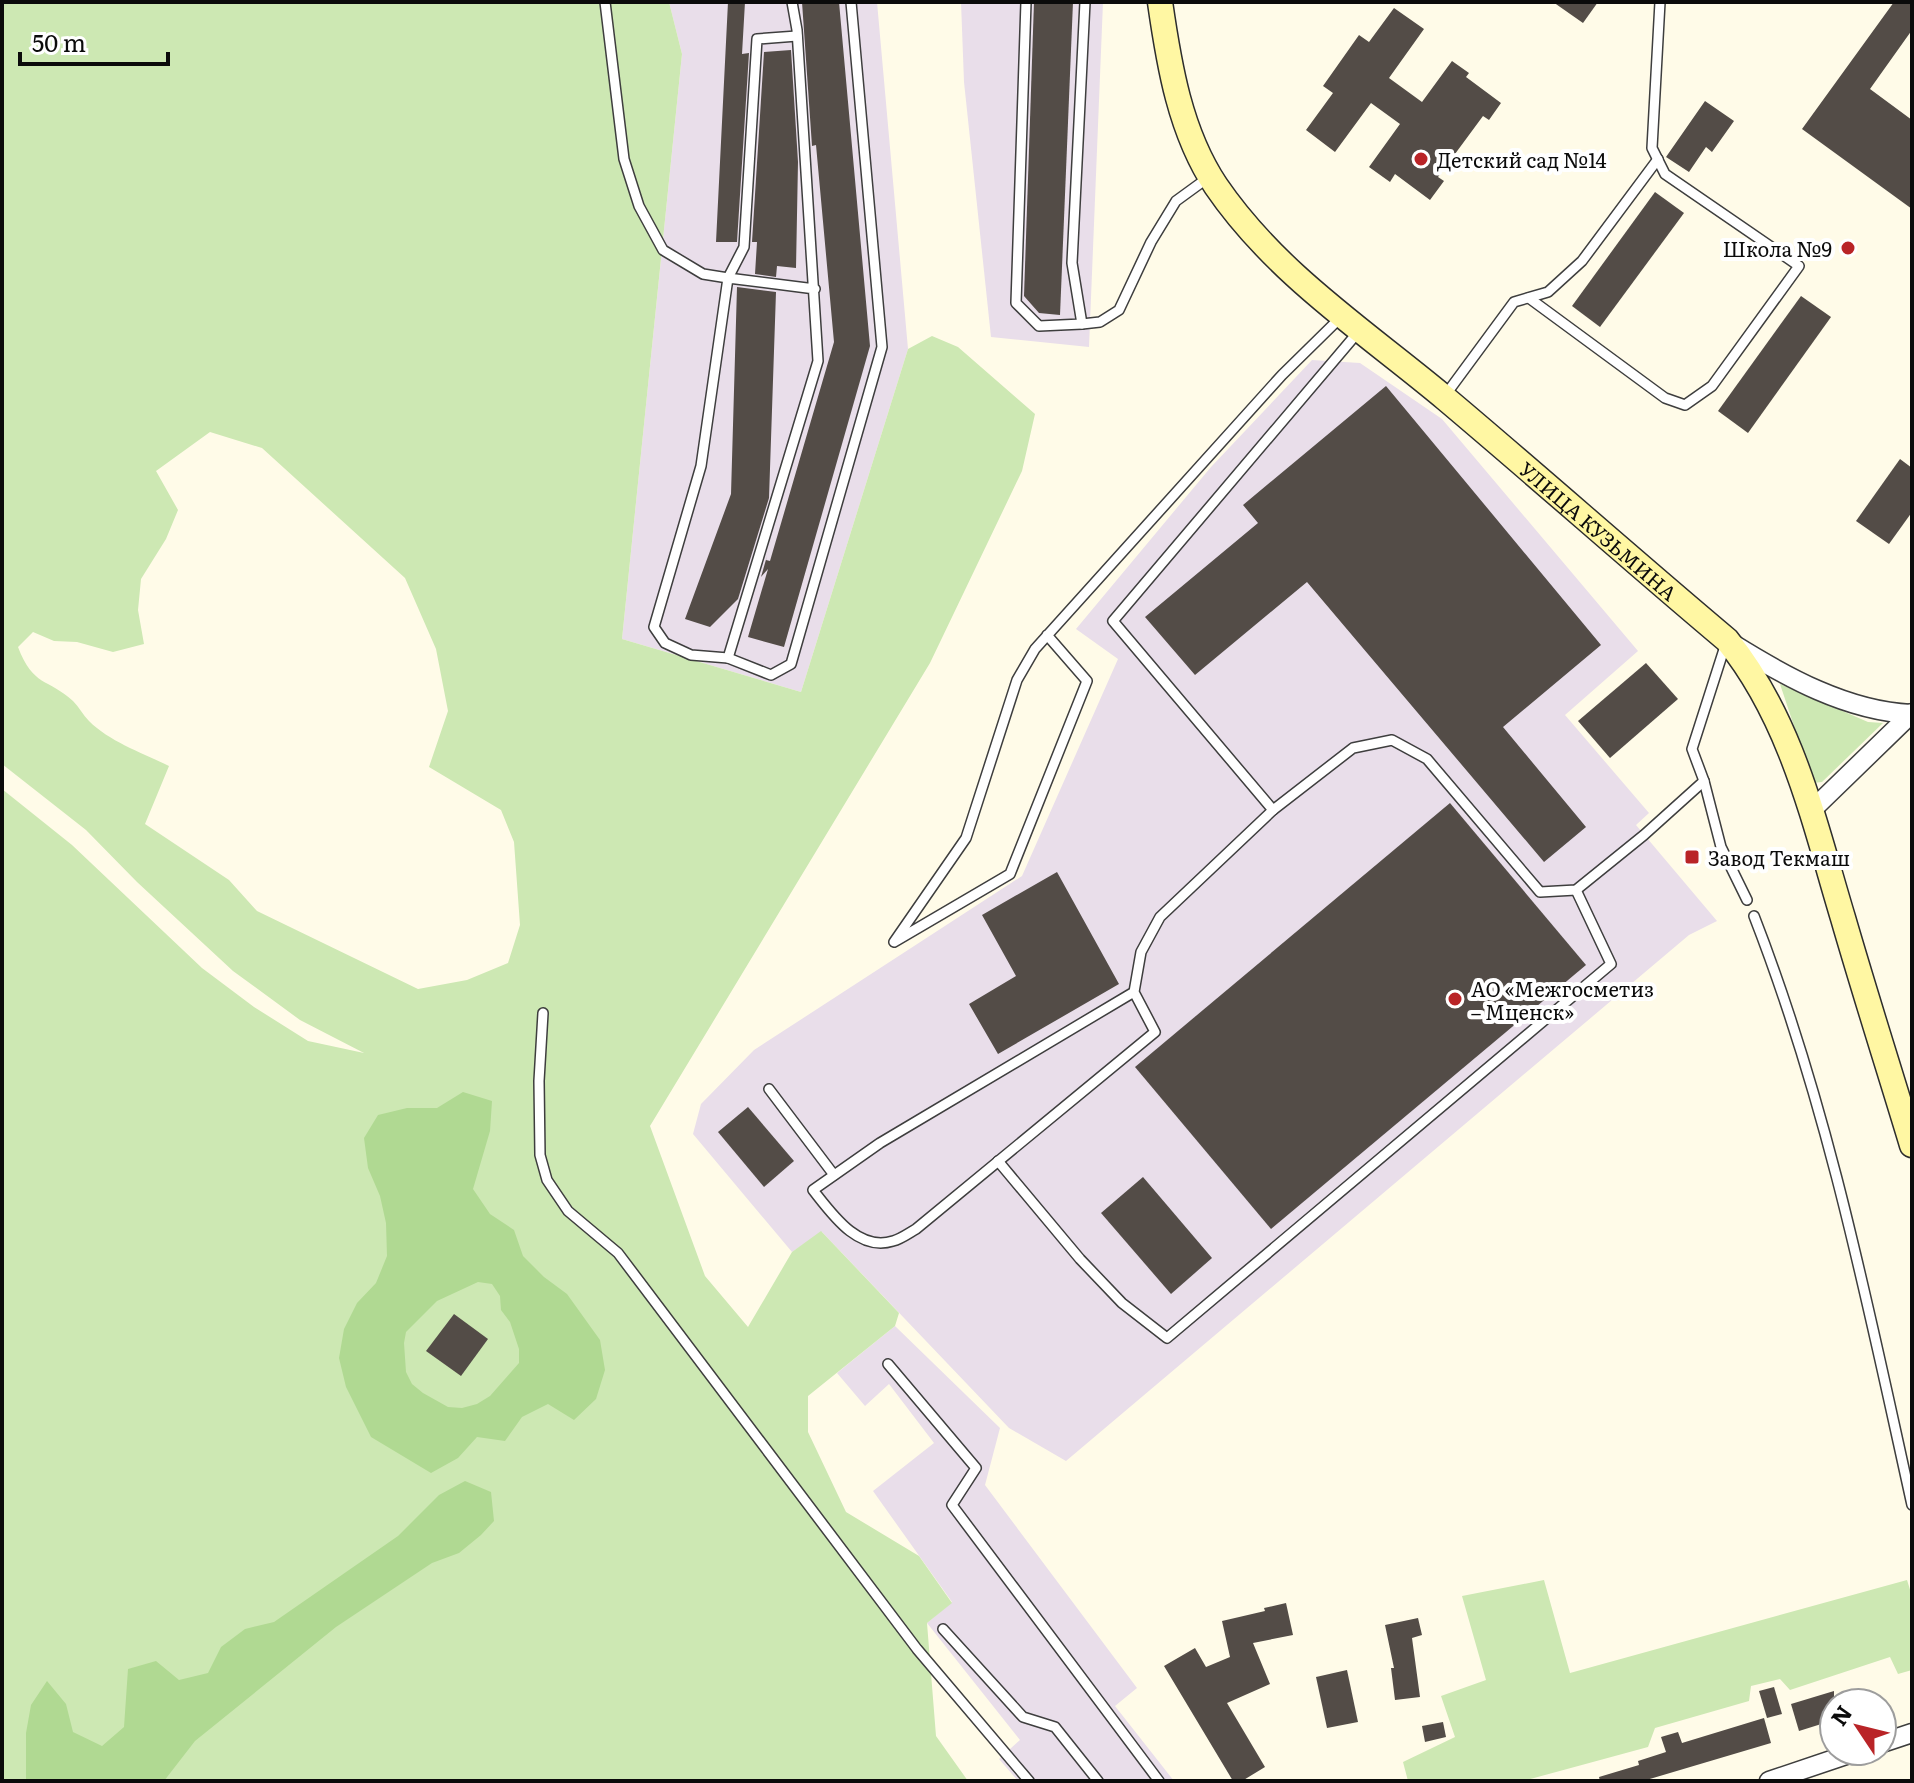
<svg xmlns="http://www.w3.org/2000/svg" width="1914" height="1783" viewBox="0 0 1914 1783" font-family="Literata,serif">
<style>
.industrial{fill:#e9deea}
.green{fill:#cde8b3;fill-rule:evenodd}
.forest{fill:#b0d992;fill-rule:evenodd}
.building{fill:#534c47}
.lines{fill:none;stroke-linecap:round;stroke-linejoin:round}
.service-casing{stroke:#3e3e3e;stroke-width:12}
.minor-casing{stroke:#3e3e3e;stroke-width:21}
.secondary-casing{stroke:#2d2d2d;stroke-width:27}
.service{stroke:#fff;stroke-width:9}
.minor{stroke:#fff;stroke-width:18}
.secondary{stroke:#fff7a3;stroke-width:24}
.poi-dot{fill:#b92427;stroke:#fff;stroke-width:3}
.labels{text-anchor:middle;dominant-baseline:central;stroke-width:8;stroke-linejoin:round;paint-order:stroke}
.poi-label{font-size:20px;fill:#0b0b0b;stroke:#fff;text-anchor:start}
.street-label{font-size:20px;fill:#0b0b0b;stroke:#fff}
</style>
<rect width="100%" height="100%" fill="#fffbe8"/>
<!-- industrial -->
<g class="industrial">
<path d="M669,2H877L908,349L801,692L622,639L682,54Z"/>
<path d="M961,2H1103L1089,347L991,337L964,82Z"/>
<path d="M1312,360L1360,363L1442,419L1638,651L1565,715L1649,813L1636,825L1717,921L1689,935L1066,1461L1009,1428L822,1232L792,1252L693,1134L701,1104L754,1050L1022,876L1118,659L1076,629L1211,467Z"/>
<path d="M895,1326L1000,1428L985,1485L1137,1688L1115,1706L1174,1781H1018L999,1759L1020,1740L927,1623L952,1602L873,1491L934,1443L889,1384L865,1406L837,1373Z"/>
</g>
<!-- green -->
<g class="green">
<path d="M2,2H669L682,54L622,639L801,692L908,349L932,336L958,347L1035,414L1022,471L930,663L650,1126L705,1276L748,1327L792,1252L821,1231L899,1313L895,1326L808,1396V1432L846,1512L919,1556L952,1603L927,1623L936,1736L968,1781H2V789L72,845L202,968L254,1007L308,1041L364,1053L300,1020L233,971L137,882L86,830L2,764ZM210,432L262,448L405,578L436,649L448,711L429,767L501,810L514,842L520,925L508,963L467,980L418,989L257,911L229,880L145,824L169,766C143,753 110,742 89,721C83,715 79,707 73,701C48,678 33,687 18,647L33,632L54,641L77,642L113,652L144,644L138,610L141,579L166,539L178,510L156,471Z"/>
<path d="M1780,684L1868,722L1883,723L1822,782L1813,783Z"/>
<path d="M1544,1580L1570,1673L1907,1580L1912,1596V1670L1898,1674L1890,1657L1790,1690L1780,1679L1751,1686L1749,1701L1655,1728L1648,1747L1523,1781H1408L1403,1762L1455,1737L1441,1696L1486,1680L1462,1596Z"/>
</g>
<!-- forest -->
<g class="forest">
<path d="M463,1092L492,1101L490,1131L473,1189L490,1214L514,1230L523,1256L544,1277L567,1294L600,1340L605,1370L596,1399L574,1420L548,1404L522,1417L505,1441L477,1437L458,1458L431,1473L371,1437L346,1387L339,1358L344,1329L357,1303L376,1283L387,1256L386,1223L380,1196L368,1168L364,1138L378,1115L407,1108H437ZM478,1282L492,1284L500,1296L501,1310L510,1322L519,1349V1363L490,1396L477,1404L462,1408L448,1407L423,1393L412,1384L406,1372L404,1343L406,1332L437,1301Z"/>
<path d="M465,1481L491,1492L494,1521L481,1535L459,1553L432,1563L336,1627L195,1741L164,1781H26V1733L31,1705L47,1681L66,1704L73,1732L102,1746L124,1727L128,1669L156,1661L179,1680L208,1673L221,1647L245,1629L274,1622L398,1536L439,1495Z"/>
</g>
<!-- building -->
<g class="building">
<path d="M728,2H745L742,54L749,53L737,242H716Z"/>
<path d="M802,2H839L870,346L784,647L748,637L768,569L761,577L767,556L766,560L770,561L834,342L816,145L812,146Z"/>
<path d="M1034,2H1073L1060,315L1039,313L1024,296Z"/>
<path d="M1553,2H1598L1583,23Z"/>
<path d="M1894,2H1912V30L1870,89L1912,120V209L1802,129Z"/>
<path d="M1394,8L1424,29L1389,78L1422,102L1452,61L1469,73L1466,77L1501,103L1489,120L1483,116L1438,177L1444,181L1430,200L1395,174L1390,182L1369,167L1400,124L1371,103L1335,152L1306,130L1333,93L1323,86L1359,35L1369,42Z"/>
<path d="M791,50L798,162L796,268L777,266L776,277L755,274L757,242H752L764,52Z"/>
<path d="M1705,101L1734,121L1712,152L1706,147L1689,172L1666,157Z"/>
<path d="M1655,192L1684,213L1600,327L1572,306Z"/>
<path d="M737,287L776,292L769,498L738,599L710,627L685,619L731,494Z"/>
<path d="M1801,296L1831,317L1748,433L1718,411Z"/>
<path d="M1386,386L1601,645L1503,727L1586,827L1544,862L1307,582L1195,675L1145,617L1258,523L1243,505Z"/>
<path d="M1900,459L1912,468V512L1889,544L1856,521Z"/>
<path d="M1646,663L1678,699L1610,758L1578,721Z"/>
<path d="M1450,803L1586,965L1271,1229L1135,1067Z"/>
<path d="M1057,872L1119,984L998,1054L969,1004L1016,976L982,915Z"/>
<path d="M748,1107L794,1161L764,1187L718,1132Z"/>
<path d="M1143,1177L1212,1258L1171,1294L1101,1213Z"/>
<path d="M454,1314L488,1339L461,1376L426,1351Z"/>
<path d="M1286,1603L1293,1635L1253,1643L1270,1684L1227,1703L1265,1767L1242,1781H1233L1164,1666L1195,1648L1206,1667L1230,1657L1222,1621L1265,1611L1264,1608Z"/>
<path d="M1418,1618L1422,1635L1412,1638L1420,1697L1395,1700L1391,1668H1394L1385,1625Z"/>
<path d="M1347,1670L1358,1722L1327,1728L1316,1677Z"/>
<path d="M1774,1687L1782,1714L1767,1718L1759,1691Z"/>
<path d="M1834,1691V1720L1799,1731L1791,1704Z"/>
<path d="M1764,1718L1771,1743L1643,1781H1600L1599,1777L1639,1765L1638,1761L1666,1752L1661,1737L1678,1732L1682,1743Z"/>
<path d="M1443,1722L1446,1737L1425,1742L1422,1726Z"/>
</g>
<g class="lines">
<!-- service casing -->
<g class="service-casing">
<g id="service">
<path d="M605,2L624,159L639,206L663,250L703,274L728,278L744,247L757,39L797,36"/>
<path d="M792,2L797,30L818,361L728,658L691,655L665,643L654,627L701,466L728,278L815,289"/>
<path d="M1026,2L1016,303L1039,326L1082,324L1072,263L1085,2"/>
<path d="M1529,298L1665,398L1685,405L1712,386L1799,266L1665,174L1652,148L1660,2"/>
<path d="M1082,324L1100,322L1119,310L1151,242L1176,201L1209,177"/>
<path d="M1444,397L1514,302L1548,292L1582,261L1658,159"/>
<path d="M1047,635L1087,681L1010,874L894,942L966,838L1017,680L1035,649L1282,375L1342,316"/>
<path d="M1726,643L1692,749L1704,781L1721,847L1747,900"/>
<path d="M728,658L771,675L791,664L882,347L851,2"/>
<path d="M1273,810L1113,621L1359,331"/>
<path d="M1754,916C1828,1106 1868,1306 1912,1505"/>
<path d="M1134,992L880,1143L813,1190C832,1214 858,1252 893,1241C901,1239 909,1233 916,1229L1155,1032L1134,992L1141,952L1160,917L1273,810L1353,748L1392,740L1427,759L1540,892L1576,890L1644,835L1704,781"/>
<path d="M543,1013L539,1081L540,1155L547,1180L568,1211L618,1253L917,1649L1029,1781"/>
<path d="M769,1089L834,1175"/>
<path d="M998,1161L1080,1259L1122,1303L1167,1338L1611,964L1576,890"/>
<path d="M888,1364L976,1468L952,1505L1159,1781"/>
<path d="M943,1629L1023,1717L1055,1727L1098,1781"/>
</g>
</g>
<!-- minor casing -->
<g class="minor-casing">
<g id="minor">
<path d="M1733,644C1786,677 1847,711 1911,714"/>
<path d="M1811,811L1912,713"/>
<path d="M1882,1743L1912,1733"/>
<path d="M1769,1781L1858,1751"/>
</g>
</g>
<!-- secondary casing -->
<g class="secondary-casing">
<g id="secondary">
<path id="s1" d="M1160,2C1169,65 1180,132 1216,186C1276,274 1366,332 1446,399C1541,479 1633,561 1727,640C1792,720 1814,822 1843,918C1865,994 1889,1069 1912,1145"/>
</g>
</g>
<!-- service -->
<use href="#service" class="service"/>
<!-- minor -->
<use href="#minor" class="minor"/>
<!-- secondary -->
<use href="#secondary" class="secondary"/>
</g>
<!-- markers -->
<g class="poi-dot">
<circle cx="1421" cy="159" r="8"/>
<circle cx="1848" cy="248" r="8"/>
<rect x="1684" y="849" width="16" height="16" rx="4"/>
<circle cx="1455" cy="999" r="8"/>
</g>
<g class="labels">
<!-- poi labels -->
<g class="poi-label">
<text x="1437" y="159">Детский сад №14</text>
<text x="1832" y="248" text-anchor="end">Школа №9</text>
<text x="1708" y="857">Завод Текмаш</text>
<text x="1471" y="988">АО «Межгосметиз<tspan x="1471" dy="23">– Мценск»</tspan></text>
</g>
<!-- street labels -->
<g class="street-label">
<text stroke="none"><textPath href="#s1" startOffset="710">УЛИЦА КУЗЬМИНА</textPath></text>
</g>
</g>
<!-- border -->
<rect width="1914" height="1783" fill="none" stroke="#0b0b0b" stroke-width="8"/>
<!-- north arrow -->
<g transform="translate(1858 1727) rotate(305)"><circle r="38" fill="#ffffff" stroke="#9d9d9d" stroke-width="2"/>
<path d="M0-6L14 30L0 20L-14 30Z" fill="#b92427"/>
<text y="-12" font-size="22" font-weight="bold" text-anchor="middle" fill="#0b0b0b">N</text>
</g>
<!-- scale -->
<path d="M20 52v12h148v-12" fill="none" stroke="#0b0b0b" stroke-width="4"/>
<text x="32" y="52" font-size="24" fill="#0b0b0b" stroke="#ffffff" stroke-width="6" paint-order="stroke">50 m</text>
</svg>
